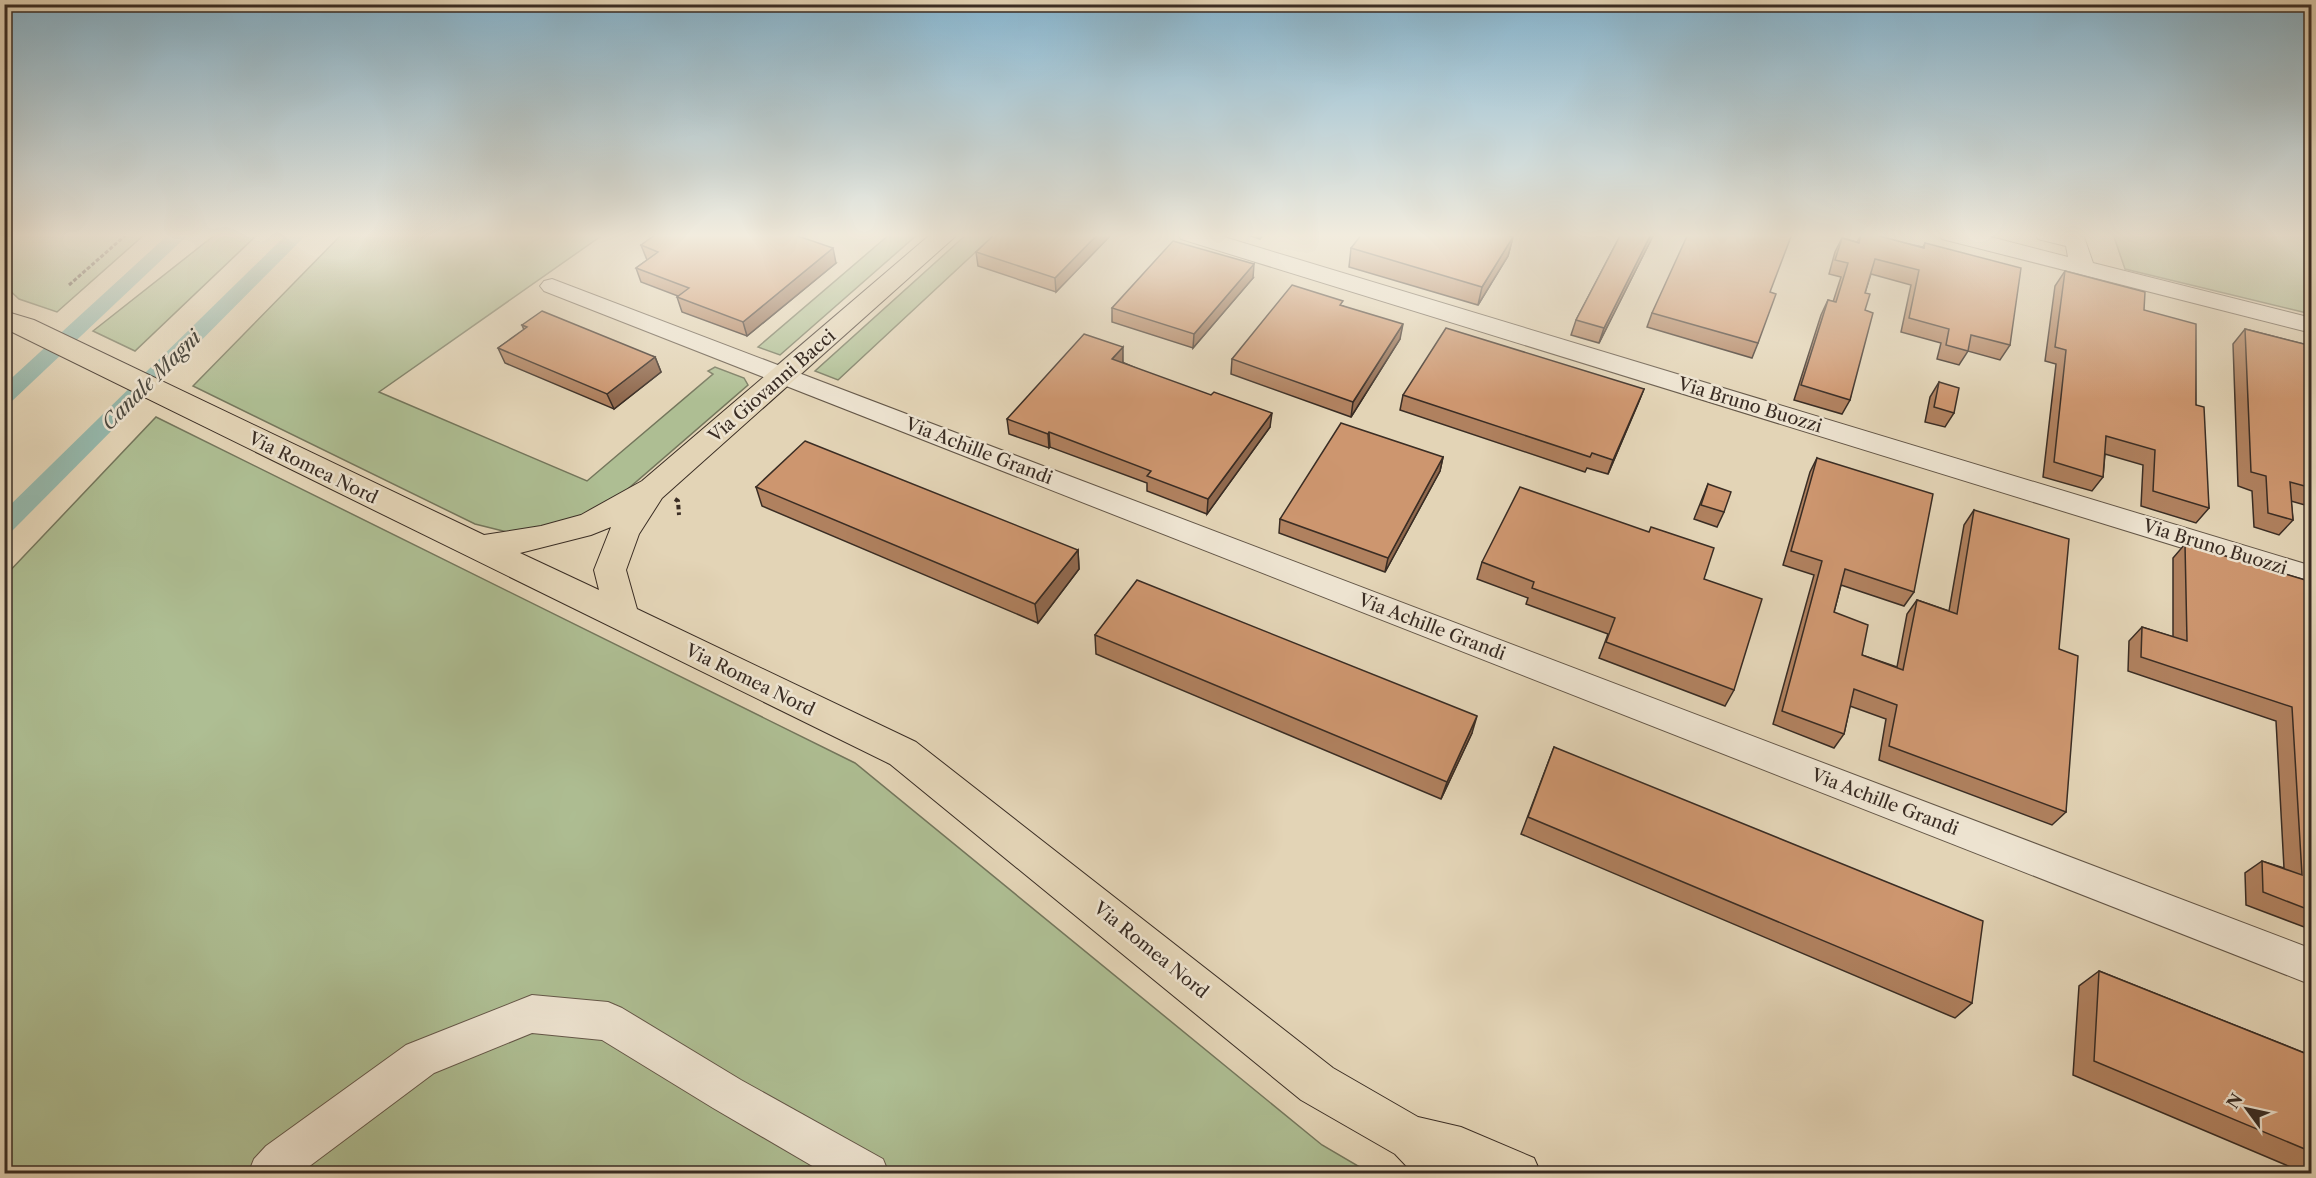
<svg xmlns="http://www.w3.org/2000/svg" width="2316" height="1178" viewBox="0 0 2316 1178" font-family="'Libre Caslon Text',serif">
<style>
.green{fill:#aebe93;stroke:#74765c;stroke-width:1.5}
.lines{fill:none;stroke-linecap:round;stroke-linejoin:round}
.canal{fill:#95b8ac;fill-rule:evenodd}
.minor-casing{stroke:#645748;stroke-width:2}
.major-casing{stroke:#3a2d24;stroke-width:2}
.path-far1{stroke:#3a2d24;stroke-width:3;stroke-dasharray:4 2;stroke-linecap:butt}
.path{stroke:#3a2d24;stroke-width:4;stroke-dasharray:4.5 3;stroke-linecap:butt}
.minor{fill:#ede3d0;fill-rule:evenodd}
.major{fill:#e3d4b6;fill-rule:evenodd}
.wall{fill:#b0815f;stroke:#3a2d24;stroke-width:1.5}
.shaded-wall{fill:#90694e;stroke:#3a2d24;stroke-width:1.5}
.building{fill:#cd966f;stroke:#3a2d24;stroke-width:1.5}
.labels{text-anchor:middle;dominant-baseline:central;stroke-width:5;stroke-linejoin:round;paint-order:stroke}
.street-label{font-size:18px;fill:#3a2d24;stroke:#ede3d0}
.water-label{font-size:20px;font-style:italic;fill:#4c493f;stroke:#ede3d0}
</style>
<rect width="100%" height="100%" fill="#e3d4b6"/>
<filter id="stains"><feTurbulence type="fractalNoise" baseFrequency=".00333" numOctaves="4"/><feColorMatrix values="0 0 0 0 .2 0 0 0 0 .09 0 0 0 0 .02 0 0 0 .5 -.17"/></filter>
<radialGradient id="worn" r=".72"><stop offset=".6" stop-color="#630" stop-opacity="0"/><stop offset="1" stop-color="#630" stop-opacity=".3"/></radialGradient>
<!-- green -->
<g class="green">
<path d="M5,234H145L57,312L19,299L5,286Z"/>
<path d="M216,234H258L135,351L93,331Z"/>
<path d="M342,234H604L379,392L587,481L713,374L708,371L715,367L744,378L748,385L615,500L567,524L507,532L475,524L193,386Z"/>
<path d="M890,234H918L780,355L758,347Z"/>
<path d="M967,234H995L838,380L815,371Z"/>
<path d="M2113,234H2311V314L2125,269Z"/>
<path d="M156,417L855,763L1322,1145L1370,1173H5L4,577Z"/>
</g>
<g class="lines">
<!-- canal -->
<g class="canal">
<path d="M169,234H189L11,402L4,404V385Z"/>
<path d="M287,234H307L12,531L4,533V511Z"/>
</g>
<!-- minor casing -->
<g class="minor-casing">
<g id="minor">
<path d="M1178,234H1214L2312,566V588L1181,239Z"/>
<path d="M1939,234H1979L2068,257L2066,246L2038,239L2035,234H2074L2084,237L2093,263L2312,318V333L1942,239Z"/>
<path d="M552,279L2312,949V985L544,291L540,286L544,281Z"/>
<path d="M532,995L608,1002L622,1008L741,1080L883,1159L889,1174H826L713,1108L602,1040L532,1033L434,1073L299,1174H248L254,1159L266,1146L406,1045Z"/>
</g>
</g>
<!-- major casing -->
<g class="major-casing">
<path id="major" d="M931,234H958L662,498L639,534L626,570L637,609L916,742L1333,1068L1418,1117L1461,1127L1534,1158L1541,1174H1414L1395,1154L1301,1100L890,764L4,328V311L34,320L484,535L541,526L581,515L642,481ZM611,527L594,570L599,590L520,553L591,535Z"/>
</g>
<!-- path-far1 -->
<path class="path-far1" d="M69,285L127,234"/>
<!-- path -->
<path class="path" d="M675,499L678,501L679,515"/>
<!-- minor -->
<use href="#minor" class="minor"/>
<!-- major -->
<use href="#major" class="major"/>
</g>
<!-- wall -->
<g class="wall">
<path d="M1245,234H1264L1260,239Z"/>
<path d="M1621,234H1654L1599,343L1571,335L1576,320Z"/>
<path d="M1861,234L1923,247L1925,243L2010,345L2000,360L1968,351L1959,365L1937,359L1941,343L1901,332L1911,285L1871,274L1865,293V310L1850,400L1842,414L1794,400L1821,315L1828,300L1833,302L1841,277L1829,274L1835,252L1842,238L1857,242Z"/>
<path d="M1110,236L1056,292L978,266L976,252Z"/>
<path d="M1513,237L1508,256L1478,305L1349,267L1351,248Z"/>
<path d="M641,245L836,263L747,336L682,312L677,297L678,296L641,282L636,268L647,260Z"/>
<path d="M2065,271L2144,310L2196,405L2209,508L2196,523L2141,506L2143,465L2105,454L2103,477L2092,491L2043,477L2056,364L2045,361L2055,286Z"/>
<path d="M1253,278L1193,348L1112,322V308Z"/>
<path d="M1770,292L1758,343L1752,358L1647,327L1652,313Z"/>
<path d="M1343,306L1400,339L1351,417L1231,374L1232,359Z"/>
<path d="M522,325L655,357L661,372L614,409L505,363L498,348L524,330Z"/>
<path d="M2245,329L2312,346V507L2291,501L2293,520L2279,535L2254,527L2252,491L2238,486L2233,344Z"/>
<path d="M1122,362L1270,427L1207,514L1147,491V483L1050,447L1049,448L1009,434L1007,419L1123,362Z"/>
<path d="M1939,382L1954,413L1945,427L1925,422L1930,397Z"/>
<path d="M1644,389L1608,474L1587,468L1585,472L1400,410L1403,395Z"/>
<path d="M1443,457L1440,471L1385,572L1279,533L1280,519Z"/>
<path d="M1817,458L1914,592L1904,606L1841,585L1834,612L1862,655L1897,667L1907,614L1917,600L1949,611L1964,525L1974,510L2059,649L2066,812L2052,825L1879,760L1886,719L1850,706L1844,734L1834,748L1773,724L1814,575L1783,565L1810,472Z"/>
<path d="M1708,484L1724,512L1717,527L1694,519Z"/>
<path d="M756,487L1078,550L1079,569L1038,623L762,506Z"/>
<path d="M2185,544L2312,582V930L2246,905L2245,873L2262,861L2284,868L2276,721L2128,671L2129,641L2142,627L2173,637V558Z"/>
<path d="M1482,562L1704,579L1734,690L1725,706L1599,658L1608,634L1526,604L1528,598L1477,579Z"/>
<path d="M1095,635L1472,733L1441,799L1096,654Z"/>
<path d="M1554,747L1972,1003L1955,1018L1521,834Z"/>
<path d="M2099,971L2312,1056V1173H2305L2073,1075L2079,986Z"/>
</g>
<!-- shaded-wall -->
<g class="shaded-wall">
<path d="M1098,234H1110V236L1056,292L1055,278Z"/>
<path d="M1651,234H1654L1599,343L1604,328Z"/>
<path d="M1513,237L1508,256L1478,305L1482,287Z"/>
<path d="M833,248L836,263L747,336L743,322Z"/>
<path d="M1254,264L1253,278L1193,348L1194,334Z"/>
<path d="M1403,324L1400,339L1351,417L1353,402Z"/>
<path d="M1123,347V362L1113,373L1112,359Z"/>
<path d="M655,357L661,372L614,409L607,394Z"/>
<path d="M1644,389L1638,404L1608,474L1613,460Z"/>
<path d="M1272,413L1270,427L1207,514L1208,499Z"/>
<path d="M1049,432L1050,447L1049,448L1048,434Z"/>
<path d="M1443,457L1440,471L1385,572L1388,558Z"/>
<path d="M1078,550L1079,569L1038,623L1035,604Z"/>
<path d="M1477,716L1472,733L1441,799L1447,782Z"/>
</g>
<!-- building -->
<g class="building">
<path d="M656,234H792L833,248L743,322L677,297L689,288L636,268L658,252L641,245Z"/>
<path d="M995,234H1098L1055,278L976,252Z"/>
<path d="M1362,234H1502L1513,237L1482,287L1351,248Z"/>
<path d="M1621,234H1651L1604,328L1576,320Z"/>
<path d="M1688,234H1792L1770,292L1776,294L1758,343L1652,313Z"/>
<path d="M1861,234H1872L1924,248L1925,243L2021,268L2010,345L1971,335L1968,351L1946,345L1949,329L1909,318L1919,270L1875,259L1865,293L1870,294L1865,310L1873,313L1850,400L1801,385L1828,300L1836,302L1848,263L1835,260L1842,238L1859,243Z"/>
<path d="M1173,241L1254,264L1194,334L1112,308Z"/>
<path d="M2065,271L2145,292L2144,310L2196,324V405L2204,407L2209,508L2153,491L2155,450L2106,436L2103,477L2054,462L2066,350L2055,347Z"/>
<path d="M1292,285L1343,301L1340,305L1403,324L1353,402L1232,359Z"/>
<path d="M542,311L655,357L607,394L498,348L527,327L522,325Z"/>
<path d="M1446,328L1644,389L1613,460L1592,453L1590,457L1403,395Z"/>
<path d="M2245,329L2312,346V488L2290,482L2293,520L2268,513L2266,476L2251,472Z"/>
<path d="M1084,334L1123,347L1112,359L1211,395L1214,392L1272,413L1208,499L1147,476L1151,471L1049,432L1048,434L1007,419Z"/>
<path d="M1939,382L1959,388L1954,413L1934,407Z"/>
<path d="M1341,423L1443,457L1388,558L1280,519Z"/>
<path d="M805,441L1078,550L1035,604L756,487Z"/>
<path d="M1817,458L1933,494L1914,592L1845,569L1834,612L1868,625L1862,655L1903,670L1917,600L1957,614L1974,510L2069,539L2059,649L2078,656L2066,812L1889,746L1897,705L1854,689L1844,734L1782,711L1822,561L1791,551Z"/>
<path d="M1708,484L1731,492L1724,512L1701,505Z"/>
<path d="M1520,487L1649,532L1651,527L1714,548L1704,579L1762,599L1734,690L1606,642L1615,618L1532,588L1534,582L1482,562Z"/>
<path d="M2185,544L2312,582V911L2263,892L2262,861L2302,875L2292,707L2141,657L2142,627L2187,641Z"/>
<path d="M1137,580L1477,716L1447,782L1095,635Z"/>
<path d="M1554,747L1983,921L1972,1003L1528,817Z"/>
<path d="M2099,971L2312,1056V1152L2094,1061Z"/>
</g>
<!-- sky -->
<linearGradient id="sky" x2="0" y2="1"><stop stop-color="#87b6d0"/><stop offset="0.59" stop-color="#f2ecde"/><stop offset="1" stop-color="#f2ecde" stop-opacity="0"/></linearGradient>
<rect width="2316" height="399" fill="url(#sky)"/>
<g class="labels">
<!-- street labels -->
<g class="street-label">
<text transform="translate(772 386) rotate(-41)">Via Giovanni Bacci</text>
<text transform="translate(1750 405) rotate(17)">Via Bruno Buozzi</text>
<text transform="translate(979 451) rotate(21)">Via Achille Grandi</text>
<text transform="translate(313 468) rotate(26)">Via Romea Nord</text>
<text transform="translate(2215 547) rotate(17)">Via Bruno Buozzi</text>
<text transform="translate(1432 627) rotate(21)">Via Achille Grandi</text>
<text transform="translate(750 680) rotate(26)">Via Romea Nord</text>
<text transform="translate(1885 802) rotate(21)">Via Achille Grandi</text>
<text transform="translate(1151 950) rotate(39)">Via Romea Nord</text>
</g>
<!-- water labels -->
<g class="water-label">
<text transform="translate(151 380) rotate(-45)">Canale Magni</text>
</g>
</g>
<!-- margin -->
<rect width="2316" height="1178" fill="none" stroke="#e3d4b6" stroke-width="24"/>
<rect x="6" y="6" width="2304" height="1166" fill="none" stroke="#3a2d24" stroke-width="3"/>
<rect x="12" y="12" width="2292" height="1154" fill="none" stroke="#3a2d24" stroke-width="1.5"/>
<!-- north arrow -->
<g transform="translate(2247 1109) rotate(303)" stroke="#ede3d0" stroke-width="4.5" paint-order="stroke">
<path d="M0-4.5L10 22L0 15L-10 22Z" fill="#3a2d24"/>
<text y="-9" font-size="16" font-weight="bold" text-anchor="middle" fill="#3a2d24">N</text>
</g>
<rect width="100%" height="100%" filter="url(#stains)"/>
<rect width="100%" height="100%" fill="url(#worn)"/>
</svg>
